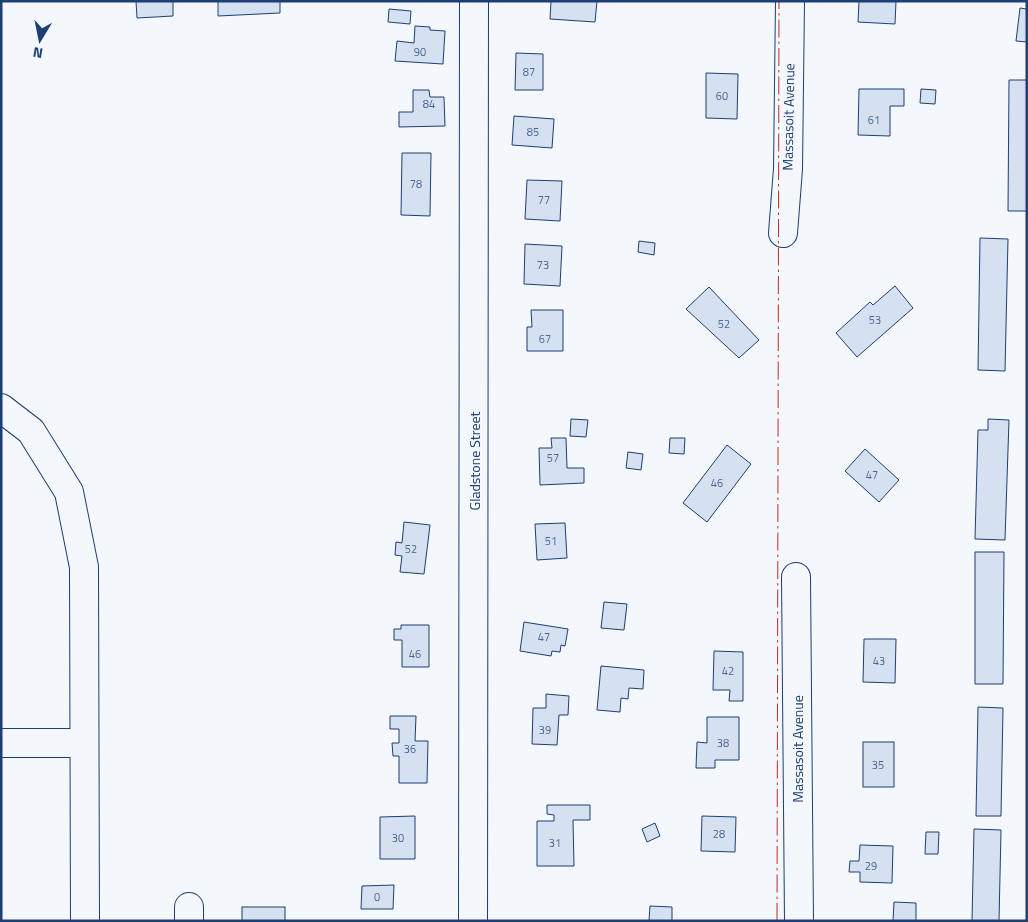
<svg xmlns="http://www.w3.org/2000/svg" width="1028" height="922" viewBox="0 0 1028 922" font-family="'Titillium Web',sans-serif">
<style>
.building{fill:#d5e0f0;stroke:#1d3f73}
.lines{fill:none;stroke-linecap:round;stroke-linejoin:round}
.minor-casing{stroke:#1d3f73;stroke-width:30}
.minor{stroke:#f4f7fb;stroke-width:28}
.power{stroke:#c62828;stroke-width:1;stroke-dasharray:18 4 2.5 4;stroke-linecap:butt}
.labels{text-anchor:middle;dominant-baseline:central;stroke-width:4;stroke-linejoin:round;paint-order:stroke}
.number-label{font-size:11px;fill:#4b6792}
.street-label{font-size:14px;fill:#1d3f73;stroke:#f4f7fb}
</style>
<rect width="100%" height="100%" fill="#f4f7fb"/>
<!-- building -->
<g class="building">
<path d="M136,1H173V16L137,18Z"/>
<path d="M218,1H280V13L218,16Z"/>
<path d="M551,1H597L595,22L550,19Z"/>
<path d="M859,1H896L895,24L858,22Z"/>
<path d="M1020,8L1027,9V42L1016,41Z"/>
<path d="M389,9L411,11L410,24L388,22Z"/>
<path d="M415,26L430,27V30L445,31L443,64L395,61L397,41L414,43Z"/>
<path d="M516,53L543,54V90H515Z"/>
<path d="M706,73L738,74L737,119L706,118Z"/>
<path d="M1009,80H1027V211H1008Z"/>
<path d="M859,89H904V106H890V136L858,135Z"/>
<path d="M921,89L936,90L935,104L920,103Z"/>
<path d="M413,90H429L430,97H444L445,126L399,127V112H413Z"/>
<path d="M514,116L554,119L552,148L512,145Z"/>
<path d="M402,153H431L430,216L401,215Z"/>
<path d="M527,180L562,181L560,221L525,219Z"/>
<path d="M980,238L1008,239L1005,371L978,370Z"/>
<path d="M639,241L655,243L654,255L638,252Z"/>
<path d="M525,244L562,246L560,286L524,284Z"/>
<path d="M895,286L913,308L857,357L836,333L870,302L873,305Z"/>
<path d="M709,287L759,340L739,358L686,309Z"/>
<path d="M531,310H563V351H527V327H532Z"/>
<path d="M571,419L588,420L586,437L570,436Z"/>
<path d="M988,419L1009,420L1005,540L975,539L978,430H988Z"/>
<path d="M551,438H566L567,468H584V483L540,485L539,448H552Z"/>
<path d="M670,438H685L684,454L669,453Z"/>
<path d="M727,445L751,464L707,522L683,503Z"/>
<path d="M865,449L899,480L879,502L845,471Z"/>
<path d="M628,452L643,454L641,470L626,468Z"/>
<path d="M404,522L430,525L424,574L400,572L402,556L395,555L396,542L402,543Z"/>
<path d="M565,523L567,558L537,560L535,524Z"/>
<path d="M975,552H1004L1003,684H975Z"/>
<path d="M604,602L627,604L624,630L601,628Z"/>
<path d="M524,622L568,629L565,646L561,645L560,652L552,651L551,656L520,651Z"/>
<path d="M401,625H429V667H402V640H394V629H401Z"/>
<path d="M864,639H896L895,683L863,682Z"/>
<path d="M714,651L743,652V701H729L730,690H713Z"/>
<path d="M601,666L644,670L643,689L629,688L628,699L621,698L620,712L597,710Z"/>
<path d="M546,694L569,696L568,715H559L557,745L532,744L533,708H546Z"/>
<path d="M978,707L1003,708L1001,816H976Z"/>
<path d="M390,716H416L415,741H428L427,783H399V756H393L392,743H399V729H390Z"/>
<path d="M707,717H739V760H715V768H696L697,742L707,743Z"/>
<rect x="863" y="742" width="31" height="45"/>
<path d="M547,805H590V820H573L574,866H537V821H554V815L547,814Z"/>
<path d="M415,816V859H380V817Z"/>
<path d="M702,816L736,817L735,852L701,851Z"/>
<path d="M655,823L660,836L647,842L642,829Z"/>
<path d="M974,829L1001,830L999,921H972Z"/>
<path d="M926,832H939L938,854H925Z"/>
<path d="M860,845L893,846L892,883L860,882V872H849L850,861H859Z"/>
<path d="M394,885L393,909H361L362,886Z"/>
<path d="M894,902L916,903V921H893Z"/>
<path d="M650,906L672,907V921H649Z"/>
<rect x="242" y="907" width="43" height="14"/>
</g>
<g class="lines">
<!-- minor casing -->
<g class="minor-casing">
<g id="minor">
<path d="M783,233L788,169L790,1"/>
<path d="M1,408L31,431L69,492L84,567L85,921"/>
<path d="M796,577L799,921"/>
<path d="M1,743H84"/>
<path d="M189,921V907"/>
<path d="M473,921L474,1"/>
</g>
</g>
<!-- minor -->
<use href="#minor" class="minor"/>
<!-- power -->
<path class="power" d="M777,921L779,1"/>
</g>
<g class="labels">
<!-- number labels -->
<g class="number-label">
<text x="420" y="52">90</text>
<text x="529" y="72">87</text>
<text x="722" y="96">60</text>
<text x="429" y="104">84</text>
<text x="874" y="120">61</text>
<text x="533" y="132">85</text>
<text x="416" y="184">78</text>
<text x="544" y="200">77</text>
<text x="543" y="265">73</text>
<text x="875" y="320">53</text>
<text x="724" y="324">52</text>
<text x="545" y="339">67</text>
<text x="553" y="458">57</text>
<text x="872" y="475">47</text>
<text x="717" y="483">46</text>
<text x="551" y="541">51</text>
<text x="411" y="549">52</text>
<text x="544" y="637">47</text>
<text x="415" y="654">46</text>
<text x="879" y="661">43</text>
<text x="728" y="671">42</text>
<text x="545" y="730">39</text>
<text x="723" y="743">38</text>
<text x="410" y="749">36</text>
<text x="878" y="765">35</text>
<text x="719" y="834">28</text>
<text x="398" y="838">30</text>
<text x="555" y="843">31</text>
<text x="871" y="866">29</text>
<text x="377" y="897">0</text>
</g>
<!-- street labels -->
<g class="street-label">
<text transform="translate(788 117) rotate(-89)">Massasoit Avenue</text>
<text transform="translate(474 461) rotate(-90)">Gladstone Street</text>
<text transform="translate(797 749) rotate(-90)">Massasoit Avenue</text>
</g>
</g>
<!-- border -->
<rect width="1028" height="922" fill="none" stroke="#1d3f73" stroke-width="5"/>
<!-- north arrow -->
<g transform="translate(40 40) rotate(190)" stroke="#f4f7fb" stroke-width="4" paint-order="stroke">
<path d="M0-4L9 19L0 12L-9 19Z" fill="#1d3f73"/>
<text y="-8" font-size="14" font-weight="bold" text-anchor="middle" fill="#1d3f73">N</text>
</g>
</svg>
